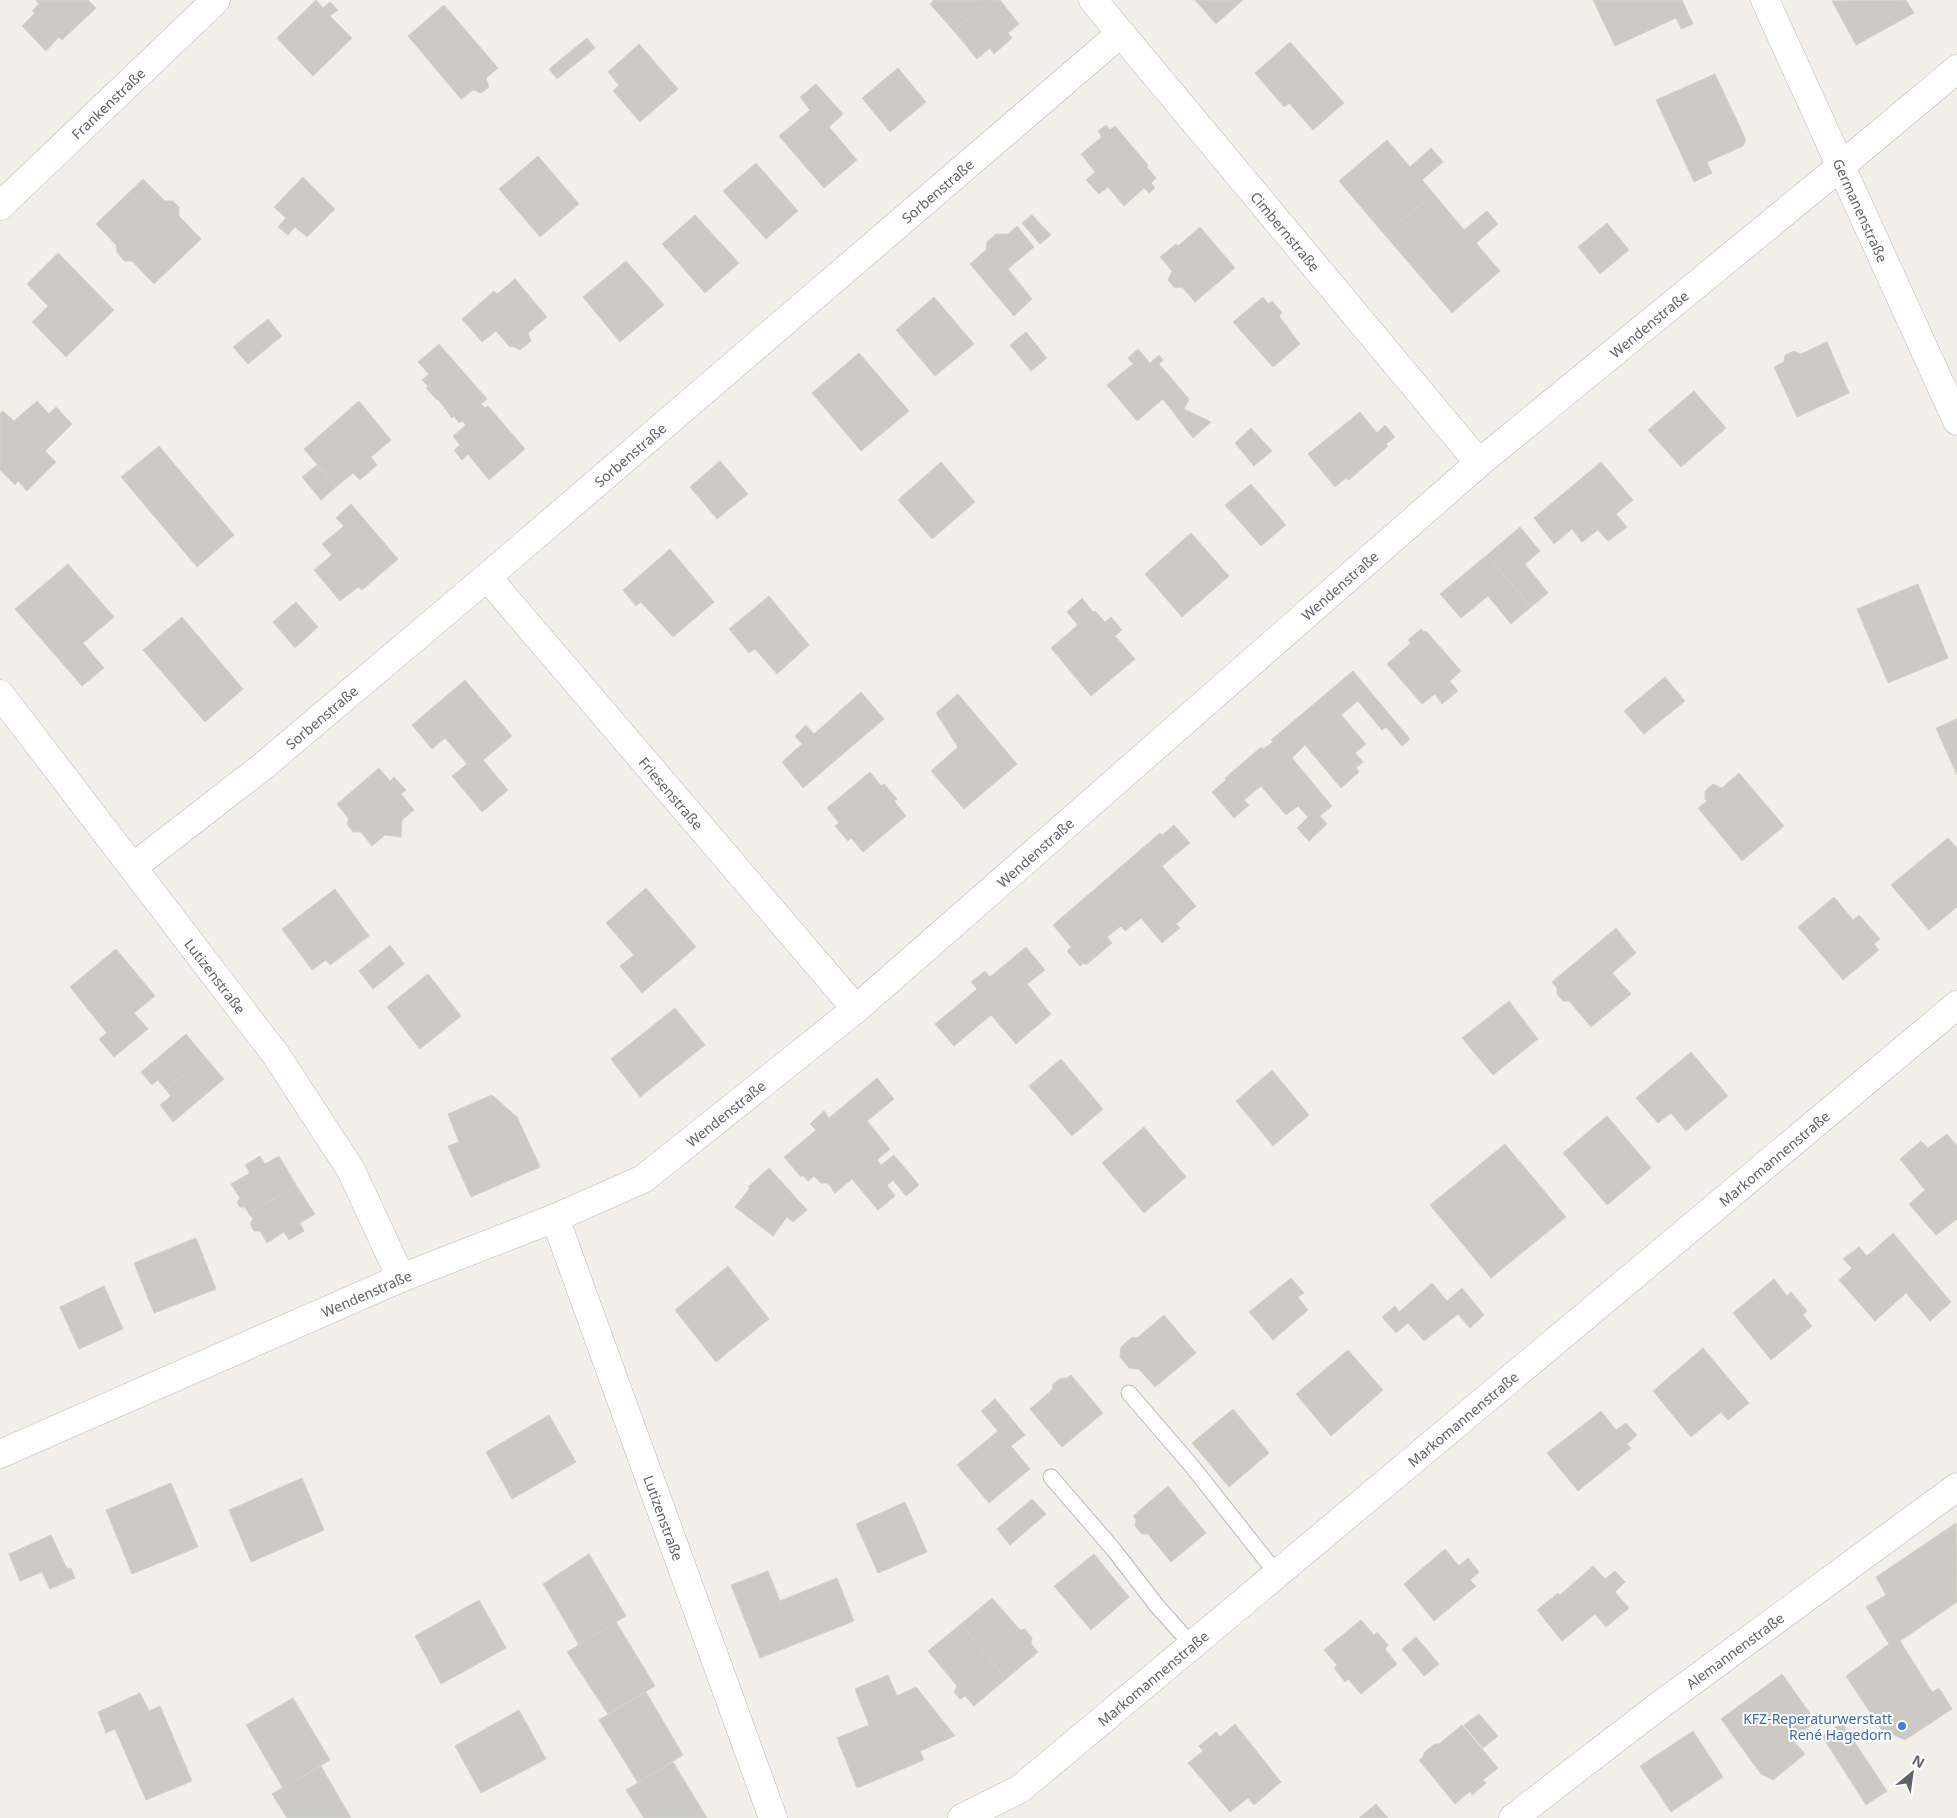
<svg xmlns="http://www.w3.org/2000/svg" width="1957" height="1818" viewBox="0 0 1957 1818" font-family="'Noto Sans',sans-serif">
<style>
.building{fill:#cccac5;stroke:#d6d1c6}
.lines{fill:none;stroke-linecap:round;stroke-linejoin:round}
.lane-casing{stroke:#b5b8bc;stroke-width:17}
.street-casing{stroke:#b5b8bc;stroke-width:29}
.secondary-casing{stroke:#b6babf;stroke-width:29}
.lane{stroke:#fff;stroke-width:15}
.street{stroke:#fff;stroke-width:28}
.secondary{stroke:#fff;stroke-width:28}
.shop-dot{fill:#3f7fe0;stroke:#fff;stroke-width:2}
.labels{text-anchor:middle;dominant-baseline:central;stroke-width:4;stroke-linejoin:round;paint-order:stroke}
.street-label{font-size:14px;fill:#5f6368;stroke:#fff}
.shop-label{font-size:14px;fill:#366cbe;stroke:#fff;text-anchor:end}
</style>
<rect width="100%" height="100%" fill="#f1efe8"/>
<!-- building -->
<g class="building">
<path d="M36,0H88L96,8L62,40L59,37L46,51L22,26L35,13L32,11L39,4Z"/>
<path d="M316,0L323,8L330,2L338,10L330,16L352,38L313,76L277,38Z"/>
<path d="M934,0H990L954,31L930,4Z"/>
<path d="M990,0H1000L1019,24L1008,33L1012,38L994,54L990,48L977,59L954,31Z"/>
<path d="M1195,0H1243L1216,24Z"/>
<path d="M1593,0H1682L1693,24L1681,29L1676,18L1615,46Z"/>
<path d="M1906,0L1914,13L1856,45L1832,1Z"/>
<path d="M444,5L498,68L486,78L489,87L481,93L473,90L461,99L408,36Z"/>
<path d="M587,38L595,48L557,79L549,69Z"/>
<path d="M1290,42L1344,103L1313,130L1289,103L1284,107L1255,73Z"/>
<path d="M639,44L678,89L640,122L613,91L619,85L608,72Z"/>
<path d="M898,68L926,102L890,132L862,98Z"/>
<path d="M1715,74L1746,140L1743,146L1707,162L1712,173L1694,182L1656,100Z"/>
<path d="M816,84L843,114L829,127L857,160L824,188L779,136L810,110L800,97Z"/>
<path d="M1106,125L1110,130L1115,126L1148,165L1146,166L1156,178L1151,183L1155,188L1149,193L1144,188L1124,206L1108,187L1099,194L1086,180L1095,172L1081,154L1102,137L1098,131Z"/>
<path d="M1387,140L1410,167L1431,148L1443,162L1422,180L1434,194L1384,234L1339,181Z"/>
<path d="M538,156L579,204L540,237L499,189Z"/>
<path d="M756,163L798,211L766,239L723,191Z"/>
<path d="M303,177L335,209L307,237L295,227L288,235L278,227L286,218L274,207Z"/>
<path d="M143,179L165,201H173L179,207V216L201,239L154,284L132,261H124L117,252L116,245L96,224Z"/>
<path d="M1434,194L1464,230L1487,211L1498,224L1476,243L1500,271L1452,313L1384,234Z"/>
<path d="M695,215L739,263L705,293L662,244Z"/>
<path d="M1032,215L1051,235L1040,244L1022,223Z"/>
<path d="M1607,223L1629,250L1600,274L1578,247Z"/>
<path d="M1017,226L1034,247L1008,269L1032,299L1014,316L970,264L986,250L987,242L996,234H1008Z"/>
<path d="M1200,227L1235,268L1195,302L1182,287L1175,288L1168,280L1172,271L1160,257L1176,244L1178,246Z"/>
<path d="M58,253L114,310L66,357L32,322L48,306L27,284Z"/>
<path d="M626,261L664,305L620,342L583,297Z"/>
<path d="M515,279L547,317L528,333L531,341L520,350L512,346L510,347L496,331L482,342L462,319L494,291L497,294Z"/>
<path d="M934,297L974,344L935,376L896,330Z"/>
<path d="M1263,297L1268,304L1272,301L1282,313L1279,316L1300,344L1273,367L1233,322Z"/>
<path d="M268,319L282,336L248,364L233,347Z"/>
<path d="M1026,332L1047,358L1031,371L1010,345Z"/>
<path d="M1827,342L1849,393L1797,417L1774,367L1784,362L1785,355L1794,351L1801,354Z"/>
<path d="M439,344L487,399L481,404L485,408L488,406L525,449L489,480L468,454L462,460L454,450L460,445L453,436L466,425L462,421L459,423L454,416L452,418L438,399L437,400L426,388L428,386L422,380L429,374L418,362Z"/>
<path d="M1138,349L1150,363L1159,355L1163,360L1159,364L1189,399L1184,409L1211,422L1193,438L1163,399L1137,421L1107,385L1133,364L1128,358Z"/>
<path d="M859,353L909,411L861,451L812,393Z"/>
<path d="M1694,391L1726,428L1681,467L1648,430Z"/>
<path d="M37,401L49,414L56,407L72,424L45,451L56,462L27,491L18,481L15,485L0,470V413L3,411L14,421Z"/>
<path d="M359,401L391,440L371,457L377,465L360,480L353,473L336,487L304,449Z"/>
<path d="M1360,412L1377,433L1385,425L1395,437L1386,444L1388,446L1349,480L1346,478L1335,487L1308,454Z"/>
<path d="M1251,428L1272,451L1254,466L1235,443Z"/>
<path d="M159,446L234,535L197,567L121,477Z"/>
<path d="M720,461L748,494L717,519L690,487Z"/>
<path d="M941,462L975,502L932,539L898,500Z"/>
<path d="M1601,462L1633,500L1616,514L1627,527L1608,541L1598,530L1582,542L1572,529L1554,544L1534,518Z"/>
<path d="M317,465L336,487L321,500L302,477Z"/>
<path d="M1251,484L1286,525L1261,546L1225,505Z"/>
<path d="M351,504L398,559L362,590L358,587L340,601L314,570L332,555L322,544L344,526L336,518Z"/>
<path d="M1520,527L1540,551L1525,564L1548,593L1531,607L1487,555Z"/>
<path d="M1191,533L1229,576L1182,617L1145,574Z"/>
<path d="M670,549L714,602L673,637L641,602L636,606L623,590Z"/>
<path d="M1487,555L1531,607L1511,624L1488,596L1461,618L1440,594Z"/>
<path d="M68,564L114,617L83,643L104,668L82,686L15,609Z"/>
<path d="M1918,584L1948,658L1888,683L1857,609Z"/>
<path d="M769,596L809,645L777,674L755,649L749,653L729,629Z"/>
<path d="M1082,598L1093,612L1095,611L1105,622L1111,617L1122,630L1115,636L1135,659L1091,696L1051,648L1078,625L1067,612Z"/>
<path d="M296,602L318,627L295,648L273,622Z"/>
<path d="M182,617L243,689L205,722L143,650Z"/>
<path d="M1421,629L1424,632L1426,631L1461,671L1450,681L1458,691L1442,704L1435,694L1422,704L1387,664L1411,643L1408,640Z"/>
<path d="M1353,671L1410,739L1402,746L1386,727L1382,730L1358,701L1341,715L1366,744L1355,753L1363,762L1356,768L1359,772L1341,788L1305,745L1292,758L1332,806L1320,816L1327,824L1309,841L1297,828L1308,817L1298,806L1286,815L1261,786L1244,800L1249,805L1234,818L1212,792L1226,780L1225,778L1261,747L1263,749L1273,742L1271,740Z"/>
<path d="M1665,677L1685,701L1644,734L1624,711Z"/>
<path d="M465,680L512,736L483,760L508,790L482,812L452,776L467,764L445,738L432,749L412,725Z"/>
<path d="M861,692L884,719L803,788L782,762L802,744L795,736L806,725L814,734Z"/>
<path d="M958,694L1017,764L964,809L931,771L958,747L936,713Z"/>
<path d="M1957,719V775L1936,728Z"/>
<path d="M379,768L390,781L394,777L406,790L401,794L414,810L402,820L401,837L385,835L372,846L361,832H353L347,824L349,819L337,804Z"/>
<path d="M870,772L881,786L884,784L897,799L894,801L906,816L863,852L851,838L848,841L835,826L839,823L827,808Z"/>
<path d="M1739,773L1784,826L1742,861L1698,808L1707,801L1705,799V791L1713,784L1722,788Z"/>
<path d="M1174,825L1190,843L1162,866L1196,906L1176,924L1180,928L1162,943L1141,918L1125,931L1121,926L1107,937L1112,943L1086,965L1084,963L1080,966L1067,951L1071,947L1053,925L1160,833L1162,835Z"/>
<path d="M1948,838L1957,848V907L1929,930L1891,885Z"/>
<path d="M646,888L696,947L642,993L620,966L634,955L606,923Z"/>
<path d="M335,889L369,936L330,965L326,960L312,970L282,929Z"/>
<path d="M1834,897L1853,920L1859,915L1880,939L1874,944L1879,950L1843,980L1798,927Z"/>
<path d="M1616,928L1636,953L1612,973L1631,994L1591,1027L1569,1001H1563L1557,994V988L1552,982Z"/>
<path d="M390,945L404,964L373,989L359,971Z"/>
<path d="M1026,947L1045,970L1027,984L1051,1014L1016,1044L991,1015L954,1046L935,1024L977,989L971,982L985,971L990,977Z"/>
<path d="M116,949L155,996L134,1013L148,1029L114,1057L99,1039L107,1033L70,987Z"/>
<path d="M428,974L461,1016L420,1049L387,1007Z"/>
<path d="M1509,1001L1538,1039L1493,1075L1462,1038Z"/>
<path d="M675,1008L705,1045L640,1097L611,1059Z"/>
<path d="M186,1034L205,1057L166,1090L158,1080L152,1085L141,1072Z"/>
<path d="M1691,1052L1728,1096L1686,1131L1671,1113L1658,1123L1636,1098Z"/>
<path d="M205,1057L224,1079L173,1122L160,1105L171,1096L166,1090Z"/>
<path d="M1061,1059L1103,1109L1072,1136L1029,1086Z"/>
<path d="M1272,1070L1309,1115L1273,1146L1236,1101Z"/>
<path d="M877,1078L894,1099L867,1121L890,1149L877,1160L881,1165L894,1155L919,1185L906,1196L893,1180L887,1185L895,1196L878,1210L852,1179L835,1193L828,1183H821L814,1176L808,1181L803,1175L801,1177L784,1157L816,1130L810,1124L824,1111L829,1118Z"/>
<path d="M492,1095L517,1117L540,1167L471,1197L448,1146L459,1142L448,1114Z"/>
<path d="M1607,1116L1651,1168L1607,1205L1563,1153Z"/>
<path d="M1144,1127L1186,1177L1144,1213L1102,1163Z"/>
<path d="M1947,1134L1957,1146V1219L1936,1235L1909,1204L1925,1190L1900,1159L1921,1141L1928,1148Z"/>
<path d="M1505,1144L1566,1217L1491,1278L1430,1205Z"/>
<path d="M260,1156L265,1164L279,1156L296,1185L249,1214L245,1207H240L237,1203L240,1198L231,1184L250,1173L245,1165Z"/>
<path d="M769,1168L807,1210L793,1222L787,1217L773,1236L735,1207L750,1188L748,1187Z"/>
<path d="M296,1185L315,1214L300,1223L304,1231L289,1240L284,1232L267,1243L260,1231H254L250,1224L253,1219L249,1214Z"/>
<path d="M1893,1233L1951,1302L1930,1321L1906,1293L1875,1321L1839,1280L1852,1268L1843,1259L1859,1247L1867,1256Z"/>
<path d="M196,1238L216,1289L154,1313L134,1263Z"/>
<path d="M728,1266L769,1319L716,1362L675,1310Z"/>
<path d="M1291,1278L1304,1293L1298,1297L1308,1310L1273,1340L1249,1312Z"/>
<path d="M1774,1279L1787,1296L1791,1292L1807,1311L1803,1315L1812,1326L1771,1360L1733,1313Z"/>
<path d="M1432,1283L1447,1301L1462,1288L1484,1315L1470,1328L1458,1314L1424,1341L1408,1323L1396,1333L1382,1317L1395,1306L1399,1312Z"/>
<path d="M104,1286L123,1329L79,1349L60,1307Z"/>
<path d="M1164,1315L1196,1353L1155,1387L1139,1369L1129,1368L1120,1357L1121,1347L1132,1337L1137,1338Z"/>
<path d="M1703,1348L1749,1403L1728,1420L1721,1412L1691,1437L1653,1391Z"/>
<path d="M1348,1350L1383,1390L1331,1436L1296,1394Z"/>
<path d="M1071,1375L1103,1413L1062,1447L1030,1409L1052,1390L1053,1384L1061,1378H1067Z"/>
<path d="M995,1399L1025,1435L1011,1446L1030,1469L989,1503L957,1465L998,1431L981,1411Z"/>
<path d="M1233,1409L1269,1453L1229,1487L1192,1443Z"/>
<path d="M1601,1411L1616,1430L1626,1423L1637,1435L1627,1444L1631,1448L1578,1491L1547,1453Z"/>
<path d="M549,1415L576,1462L512,1499L486,1452Z"/>
<path d="M302,1478L324,1530L251,1562L229,1510Z"/>
<path d="M171,1483L198,1547L132,1574L106,1510Z"/>
<path d="M1168,1486L1206,1533L1171,1562L1148,1534H1142L1135,1526L1136,1519L1133,1516Z"/>
<path d="M1032,1499L1046,1514L1010,1545L997,1529Z"/>
<path d="M905,1502L927,1552L878,1573L856,1524Z"/>
<path d="M1956,1523L1957,1602L1900,1641L1932,1692L1939,1688L1952,1709L1905,1740L1881,1729L1846,1676L1889,1644L1866,1607L1886,1595L1876,1577Z"/>
<path d="M51,1535L67,1569L71,1568L75,1578L50,1589L42,1572L20,1581L9,1554Z"/>
<path d="M1445,1549L1459,1566L1468,1558L1479,1572L1470,1580L1476,1586L1434,1621L1404,1584Z"/>
<path d="M589,1554L626,1616L579,1645L543,1584Z"/>
<path d="M1094,1554L1129,1597L1091,1630L1054,1586Z"/>
<path d="M1593,1566L1605,1579L1615,1571L1625,1582L1615,1592L1629,1608L1606,1627L1595,1614L1562,1641L1537,1610L1558,1593L1560,1595Z"/>
<path d="M768,1571L780,1601L837,1578L854,1621L760,1658L731,1585Z"/>
<path d="M992,1598L1020,1630L1025,1629L1032,1638L1031,1644L1038,1652L1006,1679L961,1624Z"/>
<path d="M479,1600L506,1648L441,1684L415,1636Z"/>
<path d="M1361,1620L1374,1635L1377,1632L1388,1645L1385,1649L1397,1664L1361,1694L1348,1679L1345,1682L1334,1668L1337,1665L1324,1650Z"/>
<path d="M616,1622L655,1686L608,1714L567,1652Z"/>
<path d="M961,1624L1006,1679L974,1706L965,1696L960,1699L954,1692L957,1686L928,1651Z"/>
<path d="M1416,1637L1439,1664L1424,1676L1402,1649Z"/>
<path d="M1782,1674L1816,1722L1792,1739L1805,1754L1773,1780L1761,1774L1721,1719Z"/>
<path d="M888,1675L897,1696L916,1687L955,1736L920,1751L924,1760L857,1788L837,1738L869,1725L855,1689Z"/>
<path d="M646,1692L683,1755L638,1783L599,1720Z"/>
<path d="M140,1693L149,1711L160,1706L192,1781L146,1800L115,1729L106,1733L98,1712Z"/>
<path d="M293,1698L330,1760L283,1788L246,1725Z"/>
<path d="M519,1710L546,1759L481,1793L455,1746Z"/>
<path d="M1479,1714L1498,1736L1483,1748L1464,1725Z"/>
<path d="M1842,1723L1887,1791L1866,1805L1822,1736Z"/>
<path d="M1235,1724L1281,1782L1254,1805L1248,1798L1230,1812L1188,1763L1203,1751L1199,1746L1216,1732L1220,1737Z"/>
<path d="M1462,1725L1498,1768L1483,1780L1486,1783L1472,1795L1470,1791L1455,1804L1419,1760L1423,1757L1424,1753L1434,1744H1439Z"/>
<path d="M1693,1731L1723,1777L1671,1812L1640,1766Z"/>
<path d="M673,1762L707,1818H644L626,1790Z"/>
<path d="M321,1766L351,1818H287L272,1794Z"/>
<path d="M1376,1804L1388,1818H1359Z"/>
</g>
<g class="lines">
<!-- lane casing -->
<g class="lane-casing">
<g id="lane">
<path d="M1129,1393L1191,1465L1277,1574"/>
<path d="M1051,1477L1114,1550L1157,1606L1192,1645"/>
</g>
</g>
<!-- street casing -->
<g class="street-casing">
<g id="street">
<path id="s1" d="M1093,0L1479,463"/>
<path id="s2" d="M0,206L216,0"/>
<path id="s3" d="M487,577L856,1009"/>
<path id="s4" d="M0,694L276,1055L351,1170L401,1278"/>
<path id="s5" d="M133,867L262,767L487,577L1121,33"/>
<path id="s6" d="M555,1218L773,1818"/>
<path id="s7" d="M0,1454L401,1278L555,1218L643,1179L856,1009L1479,463L1841,166L1957,69"/>
<path id="s8" d="M962,1818L1020,1789L1957,1005"/>
<path id="s9" d="M1513,1818L1656,1708L1957,1487"/>
</g>
</g>
<!-- secondary casing -->
<g class="secondary-casing">
<g id="secondary">
<path id="s10" d="M1765,0L1957,421"/>
</g>
</g>
<!-- lane -->
<use href="#lane" class="lane"/>
<!-- street -->
<use href="#street" class="street"/>
<!-- secondary -->
<use href="#secondary" class="secondary"/>
</g>
<!-- markers -->
<circle class="shop-dot" cx="1902" cy="1726" r="5"/>
<g class="labels">
<!-- street labels -->
<g class="street-label">
<text stroke="none"><textPath href="#s2" startOffset="149">Frankenstraße</textPath></text>
<text stroke="none"><textPath href="#s5" startOffset="1051">Sorbenstraße</textPath></text>
<text stroke="none"><textPath href="#s10" startOffset="231">Germanenstraße</textPath></text>
<text stroke="none"><textPath href="#s1" startOffset="301">Cimbernstraße</textPath></text>
<text stroke="none"><textPath href="#s7" startOffset="2020">Wendenstraße</textPath></text>
<text stroke="none"><textPath href="#s5" startOffset="646">Sorbenstraße</textPath></text>
<text stroke="none"><textPath href="#s7" startOffset="1615">Wendenstraße</textPath></text>
<text stroke="none"><textPath href="#s5" startOffset="241">Sorbenstraße</textPath></text>
<text stroke="none"><textPath href="#s3" startOffset="284">Friesenstraße</textPath></text>
<text stroke="none"><textPath href="#s7" startOffset="1210">Wendenstraße</textPath></text>
<text stroke="none"><textPath href="#s4" startOffset="355">Lutizenstraße</textPath></text>
<text stroke="none"><textPath href="#s7" startOffset="805">Wendenstraße</textPath></text>
<text stroke="none"><textPath href="#s8" startOffset="1048">Markomannenstraße</textPath></text>
<text stroke="none"><textPath href="#s7" startOffset="400">Wendenstraße</textPath></text>
<text stroke="none"><textPath href="#s8" startOffset="642">Markomannenstraße</textPath></text>
<text stroke="none"><textPath href="#s6" startOffset="319">Lutizenstraße</textPath></text>
<text stroke="none"><textPath href="#s9" startOffset="278">Alemannenstraße</textPath></text>
<text stroke="none"><textPath href="#s8" startOffset="238">Markomannenstraße</textPath></text>
</g>
<!-- shop labels -->
<g class="shop-label">
<text x="1892" y="1718">KFZ-Reperaturwerstatt<tspan x="1892" dy="16">René Hagedorn</tspan></text>
</g>
</g>
<!-- north arrow -->
<g transform="translate(1912 1773) rotate(29)" stroke="#ffffff" stroke-width="4" paint-order="stroke">
<path d="M0-4L9 19L0 12L-9 19Z" fill="#5f6368"/>
<text y="-8" font-size="14" font-weight="bold" text-anchor="middle" fill="#5f6368">N</text>
</g>
</svg>
